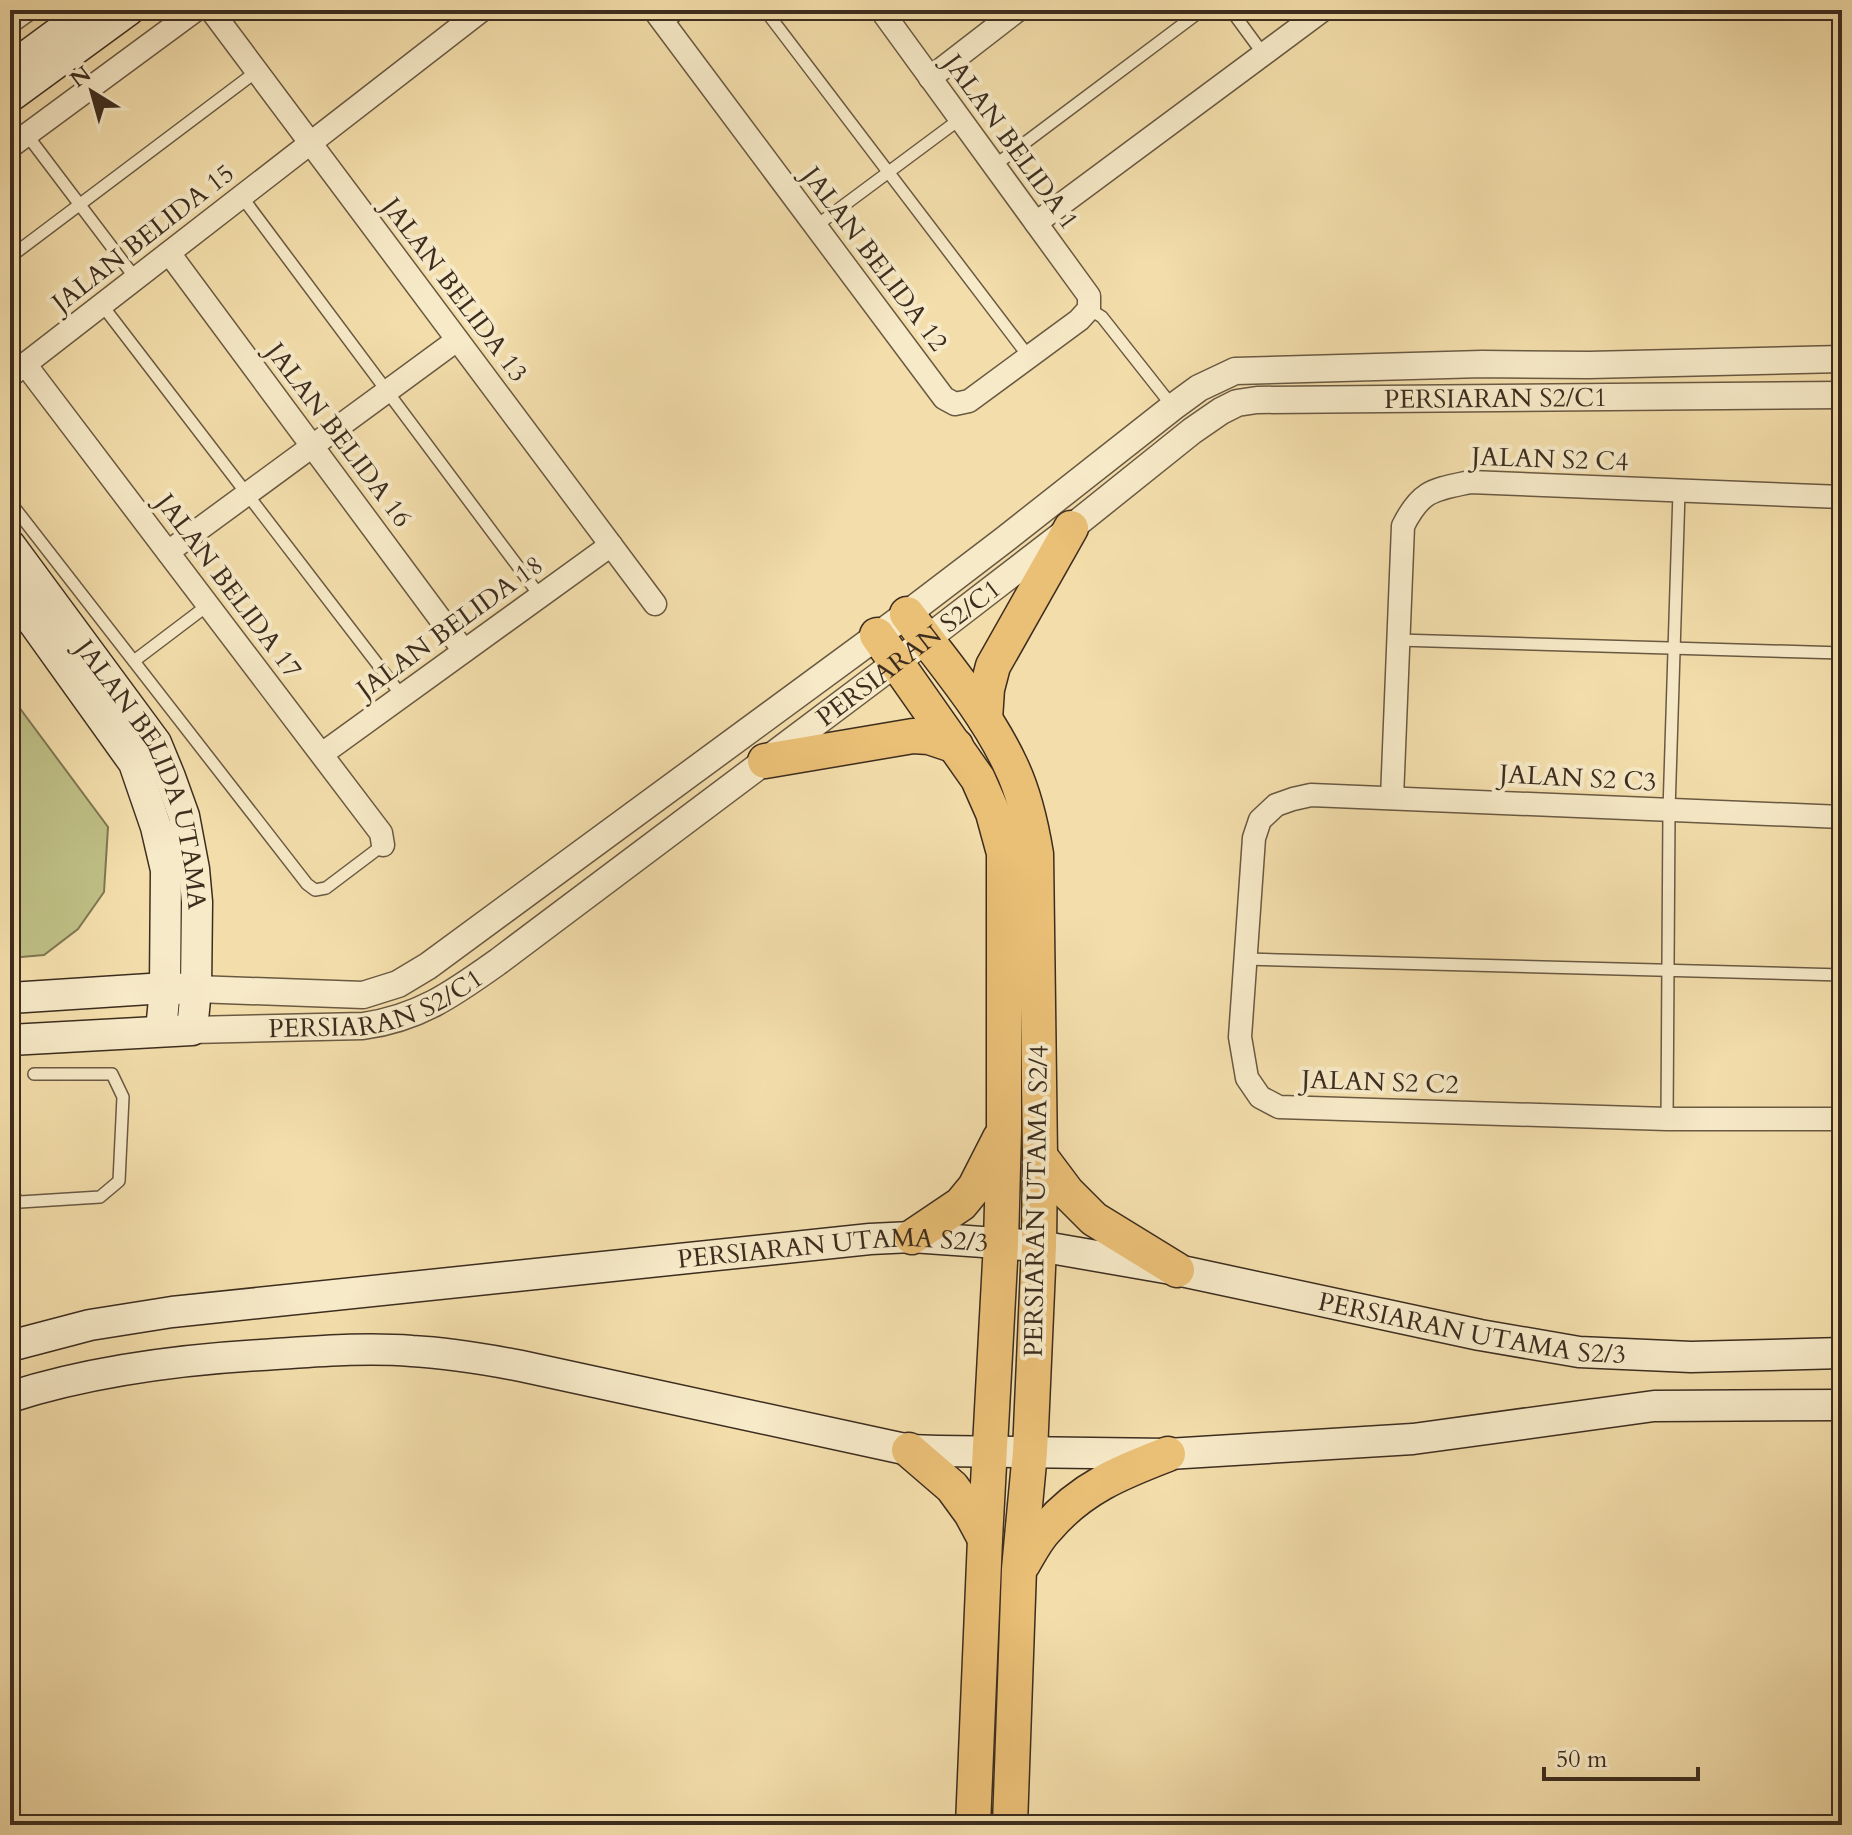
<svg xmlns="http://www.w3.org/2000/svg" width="1852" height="1835" viewBox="0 0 1852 1835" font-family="Cardo,serif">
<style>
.green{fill:#bfc086;stroke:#7e7652;stroke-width:2}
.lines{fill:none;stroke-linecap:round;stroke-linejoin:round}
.service-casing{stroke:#6a5942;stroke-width:14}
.minor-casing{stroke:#6a5942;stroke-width:25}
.tertiary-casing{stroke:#6a5942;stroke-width:29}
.secondary-casing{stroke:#3d2d1f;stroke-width:33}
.primary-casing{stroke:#3d2d1f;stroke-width:37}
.service{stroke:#f7eac8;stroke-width:11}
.minor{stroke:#f7eac8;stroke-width:22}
.tertiary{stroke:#f7eac8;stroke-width:26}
.secondary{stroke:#f7eac8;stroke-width:30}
.primary{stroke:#eabf76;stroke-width:34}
.labels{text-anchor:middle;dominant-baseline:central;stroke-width:8;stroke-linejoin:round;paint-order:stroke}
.street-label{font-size:26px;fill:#3d2d1f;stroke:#f7eac8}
</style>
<rect width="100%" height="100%" fill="#f3deab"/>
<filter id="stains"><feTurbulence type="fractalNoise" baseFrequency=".0025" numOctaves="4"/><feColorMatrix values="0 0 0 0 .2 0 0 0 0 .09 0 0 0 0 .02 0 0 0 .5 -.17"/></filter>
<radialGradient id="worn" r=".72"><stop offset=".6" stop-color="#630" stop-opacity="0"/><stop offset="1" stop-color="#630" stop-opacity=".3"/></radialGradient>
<!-- green -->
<path class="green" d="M10,695L108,827L104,892L78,929L44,955L10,958Z"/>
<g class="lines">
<!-- service casing -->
<g class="service-casing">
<g id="service">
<path d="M765,10L1029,357"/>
<path d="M1231,10L1264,55"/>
<path d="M664,24L684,10"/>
<path d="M27,135L136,279"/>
<path d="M994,166L1202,10"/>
<path d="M242,197L540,596"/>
<path d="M816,226L960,119"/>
<path d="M10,257L257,71"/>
<path d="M102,305L402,696"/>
<path d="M1089,309L1102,317L1173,407"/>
<path d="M10,502L307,884L315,890L326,888L383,845"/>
<path d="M1398,640L1842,653"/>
<path d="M134,661L208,605"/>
<path d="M1246,959L1842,975"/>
<path d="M10,1078L11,1040"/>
<path d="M1667,1119L1669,811L1679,492"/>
<path d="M10,1195L20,1202L100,1197L119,1181L123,1097L112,1074H34"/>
</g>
</g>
<!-- minor casing -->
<g class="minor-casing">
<g id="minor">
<path d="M211,10L655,604"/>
<path d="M654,10L944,398L955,404L969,401L1079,320L1089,309V296L881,10"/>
<path d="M10,22L27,10"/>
<path d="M930,78L1018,10"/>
<path d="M10,147L196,10"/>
<path d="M1036,223L1323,10"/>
<path d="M169,253L464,651"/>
<path d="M25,364L381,833L383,845"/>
<path d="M10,376L482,10"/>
<path d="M168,552L457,340"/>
<path d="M322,754L611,545"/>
<path d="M1392,798L1403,526C1421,490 1433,490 1470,482L1842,497"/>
<path d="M1842,817L1311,795L1293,799L1276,805L1260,820L1254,838L1240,1037L1247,1078L1260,1097L1279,1107L1667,1119H1842"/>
</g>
</g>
<!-- tertiary casing -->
<g class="tertiary-casing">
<g id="tertiary">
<path d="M196,989L363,995L398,984L428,966L907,614L1004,540L1173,407L1199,388L1235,371L1482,364L1589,365L1842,359"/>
<path id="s1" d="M192,1030L363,1026C420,1018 454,993 499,961L897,662L1071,528L1192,431L1221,411L1237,403L1257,400L1842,395"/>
</g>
</g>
<!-- secondary casing -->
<g class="secondary-casing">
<g id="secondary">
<path d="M10,68L89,10"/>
<path d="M10,97L129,10"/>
<path id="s2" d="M10,545L156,743L170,777L184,816L194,869L197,902L196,989L192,1030L10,1040"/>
<path d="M10,590L134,763L156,827L166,870L165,988L161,1031"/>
<path d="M10,998L165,988L184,989"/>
<path id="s3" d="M10,1346L90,1325L172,1312L870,1239L912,1237L1039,1246L1177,1270L1480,1335L1579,1352L1691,1357L1842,1353"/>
<path d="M10,1397C91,1371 176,1360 261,1355C311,1352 362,1347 412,1351C449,1353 485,1359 521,1366L909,1450L938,1451L1168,1454L1413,1439L1654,1406L1842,1405"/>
</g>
</g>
<!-- primary casing -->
<g class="primary-casing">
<g id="primary">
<path d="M907,614C943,662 985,710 1011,766C1024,793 1031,824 1036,854L1040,1156L1039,1246L1030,1452L1019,1569L1010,1825"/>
<path d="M877,635L978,779L993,813L1004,853V1129L1001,1243L985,1539L973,1825"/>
<path d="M985,719L987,689L993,666L1071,528"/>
<path d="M765,761L913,736L929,737L956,746"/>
<path d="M1040,1156L1067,1192L1094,1219L1177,1270"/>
<path d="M912,1237L961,1204L975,1187L1000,1138"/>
<path d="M909,1450L952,1487L971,1513L985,1539"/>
<path d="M1023,1564C1030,1552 1037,1538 1047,1528C1081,1488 1121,1472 1168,1454"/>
</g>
</g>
<!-- service -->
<use href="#service" class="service"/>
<!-- minor -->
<use href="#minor" class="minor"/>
<!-- tertiary -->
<use href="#tertiary" class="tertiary"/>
<!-- secondary -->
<use href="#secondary" class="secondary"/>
<!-- primary -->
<use href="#primary" class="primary"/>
</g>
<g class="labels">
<!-- street labels -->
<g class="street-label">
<text transform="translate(1011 142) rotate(54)">JALAN BELIDA 1</text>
<text transform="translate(143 238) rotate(-38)">JALAN BELIDA 15</text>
<text transform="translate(875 259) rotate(53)">JALAN BELIDA 12</text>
<text transform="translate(455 290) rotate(53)">JALAN BELIDA 13</text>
<text stroke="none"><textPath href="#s1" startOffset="1508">PERSIARAN S2/C1</textPath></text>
<text transform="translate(339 435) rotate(53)">JALAN BELIDA 16</text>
<text transform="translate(1550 459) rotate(2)">JALAN S2 C4</text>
<text transform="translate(229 586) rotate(53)">JALAN BELIDA 17</text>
<text transform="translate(450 627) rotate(-36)">JALAN BELIDA 18</text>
<text stroke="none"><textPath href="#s1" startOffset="836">PERSIARAN S2/C1</textPath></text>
<text stroke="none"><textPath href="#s2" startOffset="270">JALAN BELIDA UTAMA</textPath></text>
<text transform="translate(1578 778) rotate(3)">JALAN S2 C3</text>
<text stroke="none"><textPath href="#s1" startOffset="188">PERSIARAN S2/C1</textPath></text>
<text transform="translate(1380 1082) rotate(2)">JALAN S2 C2</text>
<text transform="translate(1036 1201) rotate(-89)">PERSIARAN UTAMA S2/4</text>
<text stroke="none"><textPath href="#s3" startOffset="830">PERSIARAN UTAMA S2/3</textPath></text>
<text stroke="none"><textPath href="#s3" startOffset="1478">PERSIARAN UTAMA S2/3</textPath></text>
</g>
</g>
<!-- margin -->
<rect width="1852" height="1835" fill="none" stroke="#f3deab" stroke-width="40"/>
<rect x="12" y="12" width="1828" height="1811" fill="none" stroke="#3d2d1f" stroke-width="4"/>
<rect x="20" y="20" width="1812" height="1795" fill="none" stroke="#3d2d1f" stroke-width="2"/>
<!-- north arrow -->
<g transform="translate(92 92) rotate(323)" stroke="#f7eac8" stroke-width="6" paint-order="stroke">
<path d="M0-6L14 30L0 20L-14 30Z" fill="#3d2d1f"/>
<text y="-12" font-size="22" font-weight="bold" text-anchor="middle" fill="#3d2d1f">N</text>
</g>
<!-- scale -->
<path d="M1544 1767v12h154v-12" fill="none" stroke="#3d2d1f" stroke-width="4"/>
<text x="1556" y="1767" font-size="24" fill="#3d2d1f" stroke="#f7eac8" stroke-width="6" paint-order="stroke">50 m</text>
<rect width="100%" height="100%" filter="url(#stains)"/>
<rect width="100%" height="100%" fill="url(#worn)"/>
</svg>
